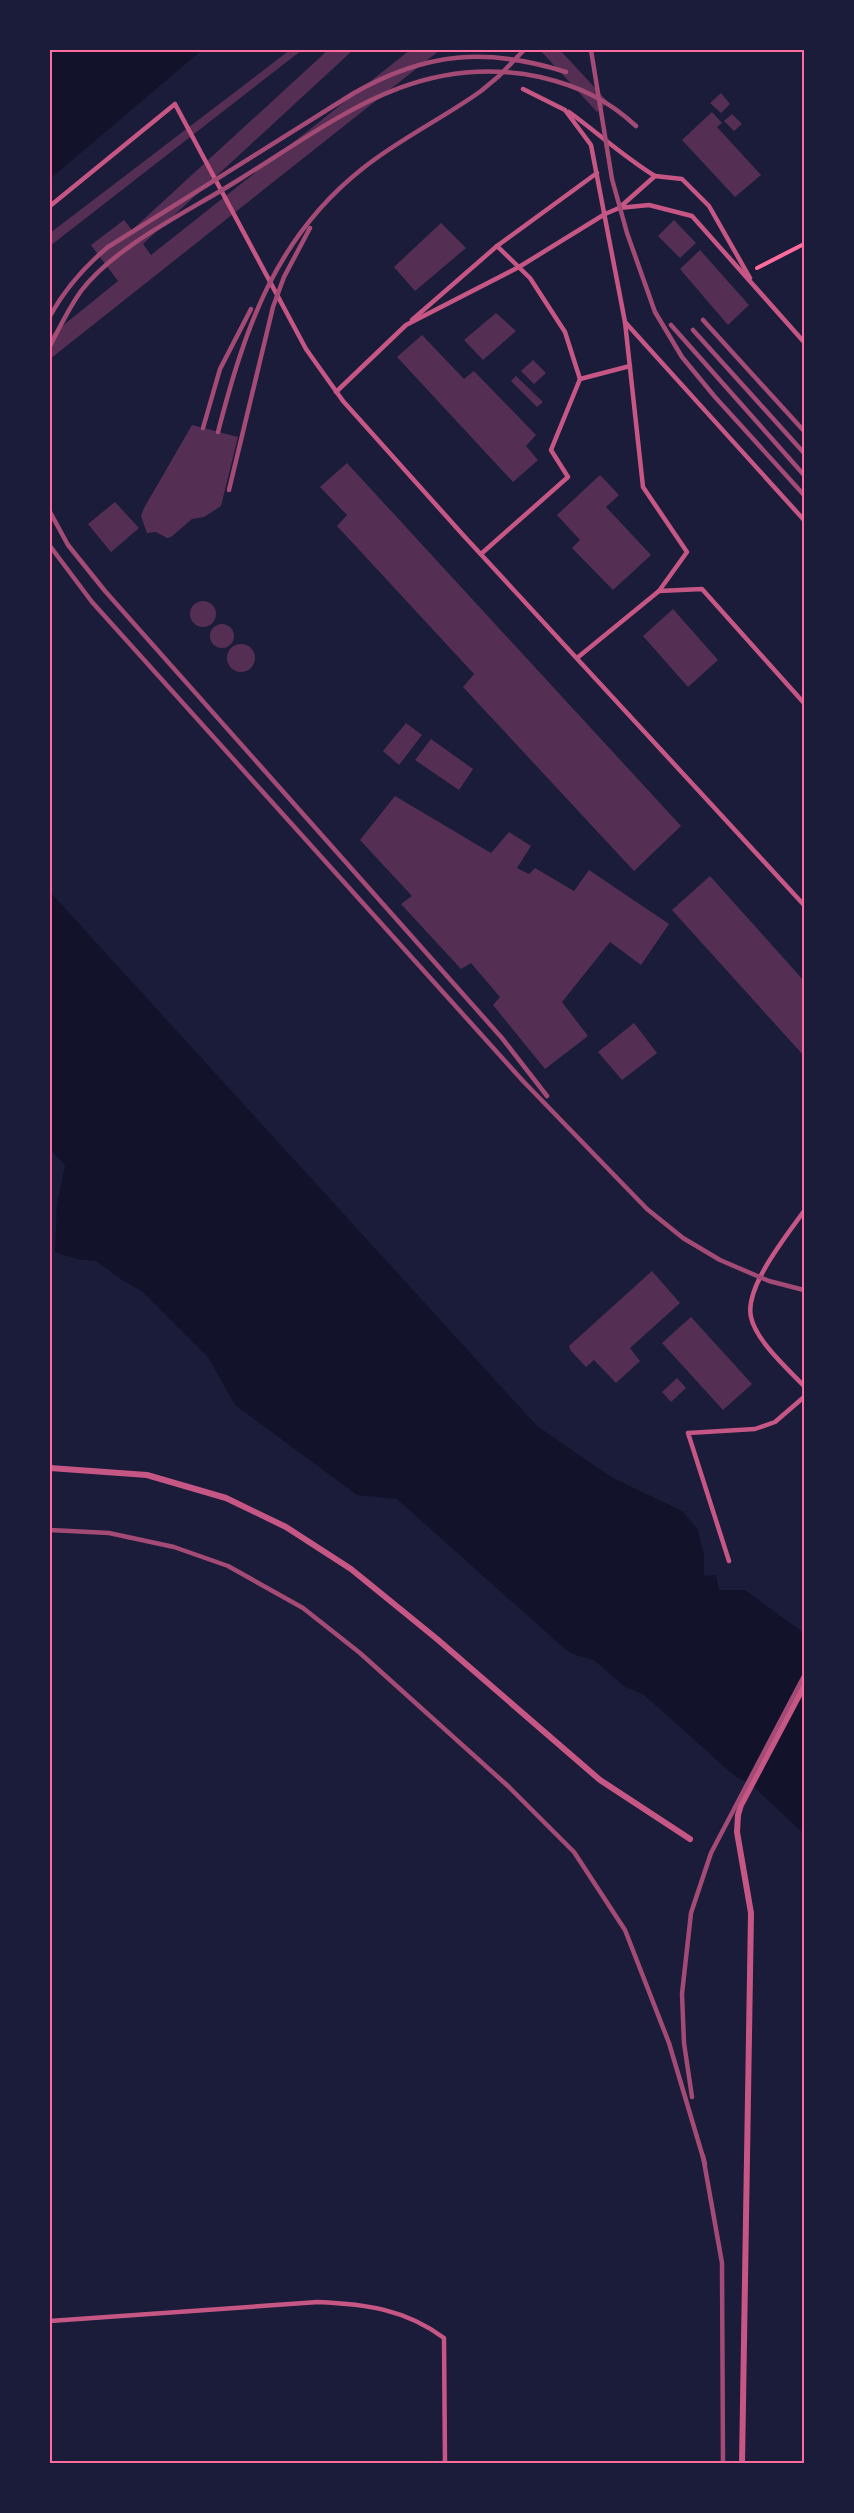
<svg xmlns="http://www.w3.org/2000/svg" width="854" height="2513" viewBox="0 0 854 2513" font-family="Lora,serif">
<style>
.water{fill:#12122b}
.building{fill:#542f53}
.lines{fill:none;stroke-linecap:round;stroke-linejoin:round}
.path{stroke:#ff6b9d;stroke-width:4}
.service{stroke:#c65784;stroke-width:4.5}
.minor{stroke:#c65784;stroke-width:6}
.rail{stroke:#a44b75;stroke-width:4.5}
.neatline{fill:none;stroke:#ff6b9d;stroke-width:2}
</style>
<rect width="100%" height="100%" fill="#1b1b3a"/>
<!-- water -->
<g class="water">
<path d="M50,50H202L50,179Z"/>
<path d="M50,892L537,1426L611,1477L682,1511L698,1530L704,1556V1576L716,1575L719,1590H745L804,1633V1834L752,1785L736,1777L643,1694L625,1687L595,1661L573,1654L565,1649L397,1499L357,1495L235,1405L208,1357L143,1292L122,1280L96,1261L76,1259L55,1252L57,1204L65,1165L50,1149Z"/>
</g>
<!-- building -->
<g class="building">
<path d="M290,50H302L50,246V233Z"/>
<path d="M328,50H353L143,244L151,255L410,50H440L50,359V336L118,281L91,245L124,220L132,230Z"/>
<path d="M540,50H560L608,102L597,112Z"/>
<path d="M721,93L730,104L721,113L710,103Z"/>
<path d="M712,112L722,123L717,127L761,175L735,197L682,140Z"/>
<path d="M732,114L742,124L734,131L724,121Z"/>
<path d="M674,220L696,243L680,258L658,236Z"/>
<path d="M441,223L466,248L415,291L394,267Z"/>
<path d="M700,250L749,305L728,325L680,269Z"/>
<path d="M496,313L516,331L483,360L464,340Z"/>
<path d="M422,335L464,379L474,371L536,435L526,446L538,460L513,482L397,357Z"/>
<path d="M533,360L546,373L534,384L521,371Z"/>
<path d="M516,376L543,402L537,407L511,381Z"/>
<path d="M192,425L238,437L221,506L204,517L192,519L171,537L167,538L156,532L147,533L141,516L144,508Z"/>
<path d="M347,463L681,826L634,871L463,687L474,674L337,526L347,515L320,487Z"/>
<path d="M600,475L619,495L606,507L651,555L613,590L572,548L580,540L557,515Z"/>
<path d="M115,502L139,528L111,552L88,524Z"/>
<circle cx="203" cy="614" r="13"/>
<path d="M673,609L718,660L688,687L643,636Z"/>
<circle cx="222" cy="636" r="12"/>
<circle cx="241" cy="658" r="14"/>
<path d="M406,723L422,735L399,765L383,751Z"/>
<path d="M431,739L473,769L459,790L415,760Z"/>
<path d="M395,796L491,853L509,832L531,846L517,868L529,874L535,868L574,891L589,870L669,924L641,965L610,942L562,1002L588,1036L545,1069L493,1005L500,997L471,963L461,969L401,904L412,896L360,840Z"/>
<path d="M710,876L804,981V1056L672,910Z"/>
<path d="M634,1023L657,1053L622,1080L598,1052Z"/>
<path d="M652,1271L680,1303L630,1348L640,1361L616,1383L594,1360L586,1367L571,1351L569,1346Z"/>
<path d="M691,1317L752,1384L723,1410L662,1343Z"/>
<path d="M677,1378L686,1388L671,1402L662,1392Z"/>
</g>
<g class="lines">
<!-- path -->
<path class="path" d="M757,268L804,244"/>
<!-- service -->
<g class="service">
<path d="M523,89L565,110L591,145L625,322L643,487L687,552L659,591"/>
<path d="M569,112C598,133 624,157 655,176"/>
<path d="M50,206L175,104L306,349L343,401L464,536L804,905"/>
<path d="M619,208L655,176L682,179L709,206L750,278"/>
<path d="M412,320L497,246"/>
<path d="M625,322L804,520"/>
<path d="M580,379L565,332L530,278L497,246L597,173"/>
<path d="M336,392L406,325L519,267L605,214L619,208L649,205L692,216L804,342"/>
<path d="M481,554L568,477L551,450L580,379L630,366"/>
<path d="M577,658L659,591L702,589L804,703"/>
<path d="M804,1211C788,1234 744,1287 751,1317C756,1341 788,1369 804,1386"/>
<path d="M729,1561L688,1433L755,1429L775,1422L804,1397"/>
<path d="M50,2321L318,2302C365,2304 405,2309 444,2338L445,2464"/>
</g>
<!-- minor -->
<g class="minor">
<path d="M50,1468L147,1475L226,1498L286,1527L351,1569L437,1639L600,1780L690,1839"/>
<path d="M742,2464L751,1913L737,1832L738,1815L741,1805L804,1686"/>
</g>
<!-- rail -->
<g class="rail">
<path d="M591,50L612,179L627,233L655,312L682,357L715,397L804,495"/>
<path d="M50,316C65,289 84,267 108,247L354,93C426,52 487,47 566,72"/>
<path d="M703,320L804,431"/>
<path d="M671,325L804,475"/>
<path d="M693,330L804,453"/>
<path d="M50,346C59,328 69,308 81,291C117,244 190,211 240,179C337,119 418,51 540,77C578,86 607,99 636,126"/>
<path d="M203,428L220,369L251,309"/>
<path d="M218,432C245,328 275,238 362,169C399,139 442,119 481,91L499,76L524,50"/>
<path d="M229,490L273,307L284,277L310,228"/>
<path d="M50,512L68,545L105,591L502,1038L547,1096"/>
<path d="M50,546L92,602L523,1081L647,1209L683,1238L720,1260L769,1281L804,1290"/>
<path d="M50,1530L109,1533L174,1547L228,1566L303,1608L360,1653L509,1787L574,1852L625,1930L669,2043L705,2164"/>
<path d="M692,2097L684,2043L682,1994L691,1913L711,1853L804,1676"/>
<path d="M703,2156L722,2263L723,2464"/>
</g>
</g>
<!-- border -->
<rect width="854" height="2513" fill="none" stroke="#1b1b3a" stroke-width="102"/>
<rect x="51" y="51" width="752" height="2411" class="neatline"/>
</svg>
